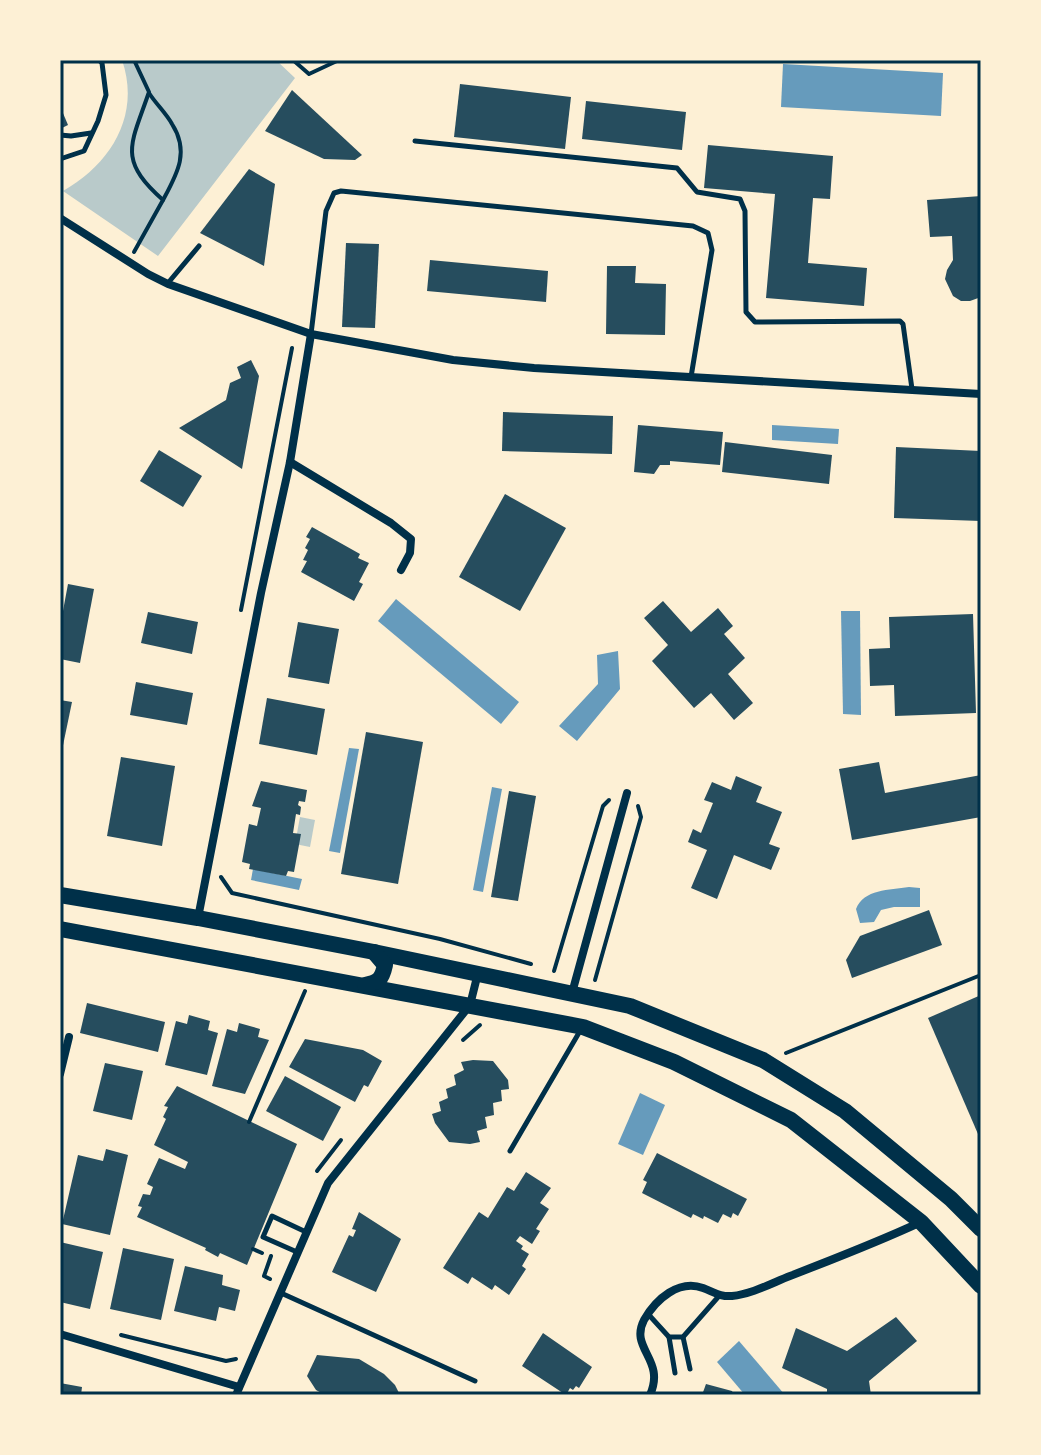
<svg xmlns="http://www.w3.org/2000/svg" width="1041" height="1455" viewBox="0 0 1041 1455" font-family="Raleway,sans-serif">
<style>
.green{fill:#b9caca}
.water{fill:#669bbc}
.building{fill:#264d5e}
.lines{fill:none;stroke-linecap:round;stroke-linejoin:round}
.path{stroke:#003049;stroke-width:4}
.service{stroke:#003049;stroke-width:5}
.minor{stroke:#003049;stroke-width:8}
.primary{stroke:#003049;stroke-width:16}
.neatline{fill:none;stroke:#003049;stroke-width:3}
</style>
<rect width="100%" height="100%" fill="#fdf0d5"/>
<!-- green -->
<g class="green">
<path d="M122,60H276L295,78L158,256L63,191C111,164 141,115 122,60Z"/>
<path d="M300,817L315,820L310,847L295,844Z"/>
</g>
<!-- water -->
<g class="water">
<path d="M783,64L943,73L941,116L781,107Z"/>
<path d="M772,425L839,429L838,444L772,440Z"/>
<path d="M396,599L519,702L501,724L378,621Z"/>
<path d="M841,611H860L861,715L843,714Z"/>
<path d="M618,651L620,689L577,741L559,726L598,684L597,655Z"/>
<path d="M349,748L359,749L340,853L329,851Z"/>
<path d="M492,787L502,789L483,892L473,890Z"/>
<path d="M253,869L302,879L299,890L251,880Z"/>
<path d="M909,887L920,888V907H894L881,910L874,922L860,923L856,909C864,889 889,890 909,887Z"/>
<path d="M640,1093L665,1105L643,1155L618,1144Z"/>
<path d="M739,1341L785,1395H745L717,1362Z"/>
</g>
<!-- building -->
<g class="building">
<path d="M460,84L571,97L565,149L454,137Z"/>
<path d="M292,90L362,155L355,160L324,159L265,131Z"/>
<path d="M586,101L686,112L682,150L582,139Z"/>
<path d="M60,106L68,125L60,129Z"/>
<path d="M708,145L833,156L830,199L813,198L808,263L867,268L864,306L766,298L775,194L704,188Z"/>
<path d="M249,169L275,184L264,266L200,233Z"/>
<path d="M981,196V234H979L981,297L970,301H961L953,296L945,279L947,270L953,260L952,236L930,237L927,200Z"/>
<path d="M346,243L379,244L375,328L342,327Z"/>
<path d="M430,260L548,271L546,302L427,291Z"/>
<path d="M607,266H636L635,283L666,284L665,335L606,334Z"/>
<path d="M251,360L259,376L242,469L179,428L226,400L230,383L241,378L237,367Z"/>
<path d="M503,412L613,416L612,454L502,451Z"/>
<path d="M638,425L723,432L720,465L670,461V465H660L654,474L634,472Z"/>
<path d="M725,442L832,455L829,484L722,472Z"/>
<path d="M896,447L981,451V521L894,518Z"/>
<path d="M159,450L202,476L183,507L140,481Z"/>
<path d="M505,494L566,528L520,611L459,577Z"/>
<path d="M312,527L360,554L358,558L369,563L359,582L363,584L354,601L301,572L307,561L303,560L308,550L305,548L310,539L306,537Z"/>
<path d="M68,584L94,589L80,663L60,659V627Z"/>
<path d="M663,601L691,632L718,608L733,626L724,634L745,658L728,674L753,703L734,720L711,693L694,708L652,661L668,645L644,618Z"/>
<path d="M148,612L198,622L192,654L141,643Z"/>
<path d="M973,614L976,713L895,716L894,685L870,686L869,649L890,648L889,617Z"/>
<path d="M298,622L339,629L329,684L288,677Z"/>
<path d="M136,682L193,693L187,725L130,715Z"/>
<path d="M267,698L325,709L317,755L259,744Z"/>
<path d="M60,700L72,702L61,755H60Z"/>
<path d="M366,732L423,742L398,884L341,874Z"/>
<path d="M121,757L175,766L162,846L107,836Z"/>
<path d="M879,762L885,793L981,775V817L852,840L839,769Z"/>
<path d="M736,776L762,787L756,802L782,812L769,844L780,848L771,870L734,855L717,899L691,888L707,850L688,842L693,829L701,833L713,803L704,800L712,782L731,790Z"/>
<path d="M261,781L307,790L305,802L299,801L298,805L301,807L300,815L296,814L293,833L301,834L294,872L288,871L286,876L249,869L250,864L242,862L249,824L257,826L261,808L252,806Z"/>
<path d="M509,791L536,796L518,901L491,897Z"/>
<path d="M929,910L942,945L852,978L846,960L860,936Z"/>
<path d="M981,995V1141L928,1018Z"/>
<path d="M87,1003L165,1022L158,1052L80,1033Z"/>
<path d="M189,1015L210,1021L208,1030L218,1033L207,1075L165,1065L176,1021L187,1024Z"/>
<path d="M239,1023L260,1029L258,1037L269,1040L245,1094L212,1086L227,1029L237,1032Z"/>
<path d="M305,1039L363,1050L382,1061L368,1087L364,1085L355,1102L289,1067Z"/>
<path d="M473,1060L493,1061L508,1080L509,1089L501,1090L502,1101L493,1103L494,1115L485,1117L487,1128L477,1131L480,1142L470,1144L449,1142L435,1123L432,1114L441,1111L439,1102L448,1098L446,1089L456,1085L454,1075L464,1070L461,1062Z"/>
<path d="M105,1063L143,1071L132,1120L93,1111Z"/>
<path d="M285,1076L341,1107L323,1141L266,1111Z"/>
<path d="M177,1086L297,1144L247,1265L220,1253L218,1257L205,1250L206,1248L137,1217L142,1207L138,1206L143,1194L150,1195L153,1187L147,1184L159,1158L185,1169L188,1162L154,1145L166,1119L163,1117L168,1107L164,1106Z"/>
<path d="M106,1149L128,1155L110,1235L62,1224L78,1155L103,1161Z"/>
<path d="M657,1153L747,1199L738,1216L733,1213L731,1218L723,1214L718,1223L704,1216L703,1219L693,1214L691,1218L642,1193L647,1182L643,1180Z"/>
<path d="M526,1172L551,1188L540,1203L549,1209L536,1229L540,1231L532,1244L520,1236L516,1241L523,1246L521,1249L529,1254L522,1266L526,1269L509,1295L495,1285L492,1290L472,1277L468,1284L443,1268L479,1212L488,1218L507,1187L514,1191Z"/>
<path d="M359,1212L401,1239L376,1292L332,1272L349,1235L353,1237L356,1230L352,1229Z"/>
<path d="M60,1242L103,1252L90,1309L60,1302Z"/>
<path d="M123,1248L174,1259L161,1320L110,1309Z"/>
<path d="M185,1266L223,1275L222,1285L240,1290L235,1311L219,1307L216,1321L174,1311Z"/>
<path d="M896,1317L917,1341L869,1381L871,1395H827V1389L782,1368L796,1328L847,1351Z"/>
<path d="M543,1333L592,1367L579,1388L576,1386L573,1390L570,1388L566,1395L522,1366Z"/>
<path d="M317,1355L359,1359L384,1374L395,1385L400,1395H325L316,1390L307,1376Z"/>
<path d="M60,1383L82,1387L81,1395H60Z"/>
<path d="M706,1384L732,1391L734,1395H702Z"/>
</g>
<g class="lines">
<!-- path -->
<g class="path">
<path d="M134,60L149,92C131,145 117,159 163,200L134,252"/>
<path d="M293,60L309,74L339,60"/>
<path d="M149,93C156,104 166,113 172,124C190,152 177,174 163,200"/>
<path d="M241,610L292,348"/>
<path d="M221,877L232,893L440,939L531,964"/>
<path d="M554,971L603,806L609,800"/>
<path d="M595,980L641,817L638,806"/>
<path d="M463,1040L480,1025"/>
<path d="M786,1053L981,975"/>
<path d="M249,1122L305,991"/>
<path d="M317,1171L341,1140"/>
<path d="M253,1249L262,1253"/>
<path d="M270,1279L264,1276L271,1256"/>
<path d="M121,1335L226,1361L236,1359"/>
</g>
<!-- service -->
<g class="service">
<path d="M60,135L71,136L91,133"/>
<path d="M415,141L677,168L697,192L740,199L745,211L746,312L755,322L900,321L903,324L912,389"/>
<path d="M60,159L84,151L98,121L106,95L102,63L99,60"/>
<path d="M168,283L199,246"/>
<path d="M311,334L326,211L334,193L341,191L693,226L708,233L712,250L691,377"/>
<path d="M510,1151L580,1031"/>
<path d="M297,1252L263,1237L272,1216L306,1232"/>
<path d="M281,1293L475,1381"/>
<path d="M649,1315L669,1337H683L719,1296"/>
<path d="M669,1337L675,1373"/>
<path d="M683,1337L690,1369"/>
</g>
<!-- minor -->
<g class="minor">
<path d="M60,218L148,274L168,284L311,334L453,360L534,368L981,394"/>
<path d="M290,462L391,523L411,539L410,553L401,570"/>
<path d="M198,918L261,593L290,462L311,334"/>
<path d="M572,993L627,793"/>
<path d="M60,1074L69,1037"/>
<path d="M60,1334L239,1387"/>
<path d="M236,1395L328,1183L470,1005L478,973"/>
<path d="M650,1395C666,1359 629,1349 644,1320C656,1299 679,1279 703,1288C714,1292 720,1297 732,1296C752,1294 772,1283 790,1276C834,1259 878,1242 921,1222"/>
</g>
<!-- primary -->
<g class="primary">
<path d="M60,895L198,918L374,952L630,1006L763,1060L845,1111L951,1199L981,1229"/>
<path d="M60,929L583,1027L674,1062L791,1120L921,1222L981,1286"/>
<path d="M365,985C379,982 382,979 385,965L374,952"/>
</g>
</g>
<!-- border -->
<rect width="1041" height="1455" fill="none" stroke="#fdf0d5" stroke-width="124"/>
<rect x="62" y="62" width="917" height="1331" class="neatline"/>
</svg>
